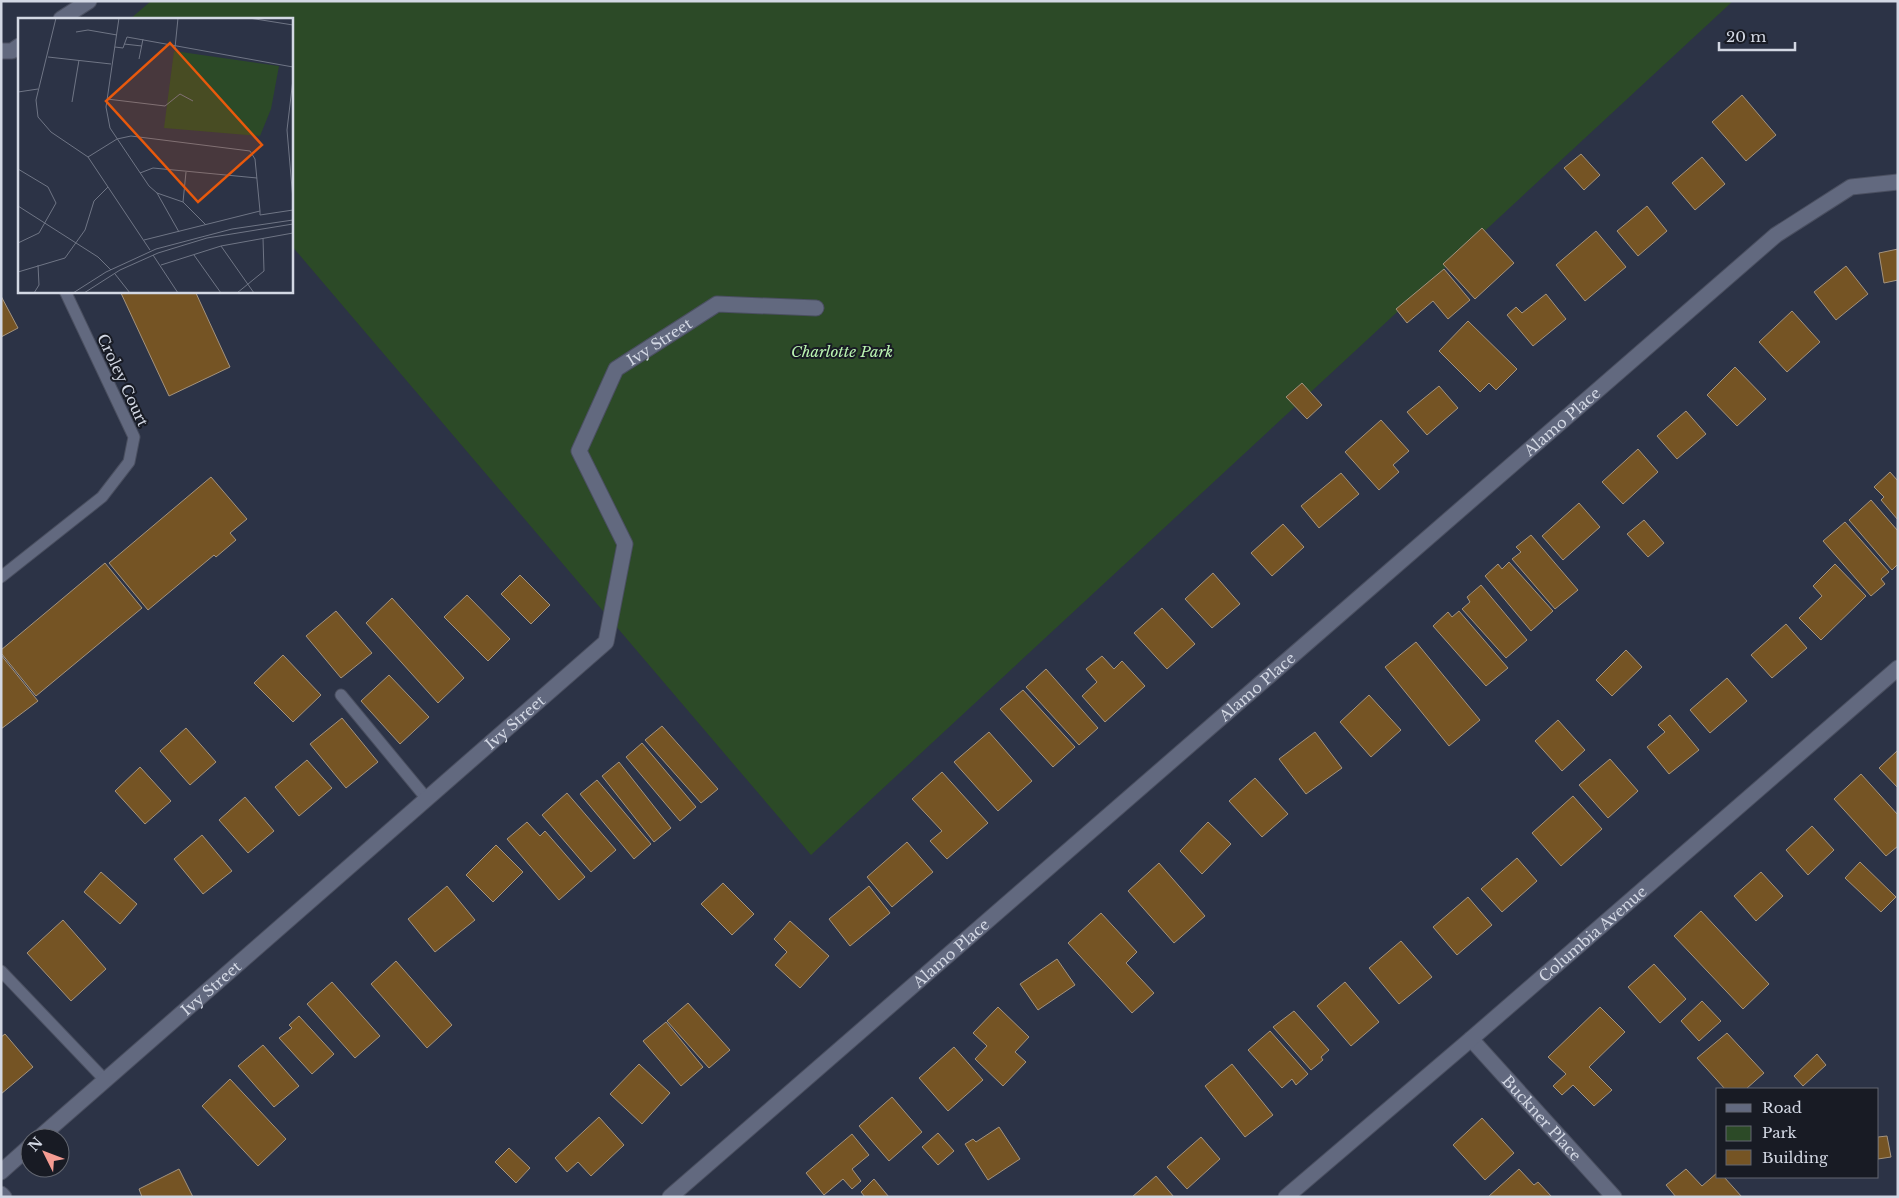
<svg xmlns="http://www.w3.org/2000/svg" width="1899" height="1198" viewBox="0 0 1899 1198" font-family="'Libre Baskerville',serif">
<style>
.park{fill:#2c4a27}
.building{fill:#755424;stroke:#a4937e}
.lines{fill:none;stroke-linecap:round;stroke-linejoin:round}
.lane-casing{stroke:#4a4f60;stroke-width:13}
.street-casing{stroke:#4a4f60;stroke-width:17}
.lane{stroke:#62697f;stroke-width:11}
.street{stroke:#62697f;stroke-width:15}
.labels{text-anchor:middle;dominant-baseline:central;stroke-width:4;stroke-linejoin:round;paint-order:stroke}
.street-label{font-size:15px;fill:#d3d8e4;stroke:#181b24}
.park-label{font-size:15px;font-style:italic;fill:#baf4b1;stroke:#181b24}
.inset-road{fill:none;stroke:#6f7585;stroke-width:1}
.view{fill:#e8590c;fill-opacity:0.15;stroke:#e8590c;stroke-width:2.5}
.inset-edge{fill:none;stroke:#d3d8e4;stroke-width:2.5}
</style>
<rect width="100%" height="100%" fill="#2c3346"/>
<!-- park -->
<path class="park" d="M151,1H1733L811,855L291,245V19H130Z"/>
<!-- building -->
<g class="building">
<path d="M1742,95L1776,135L1746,161L1712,122Z"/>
<path d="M1581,154L1600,175L1584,190L1564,168Z"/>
<path d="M1702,157L1725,184L1695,210L1672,183Z"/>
<path d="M1647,206L1667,231L1638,256L1617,231Z"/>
<path d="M1482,228L1514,263L1475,299L1443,264Z"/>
<path d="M1596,231L1626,267L1585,301L1556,265Z"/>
<path d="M1898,249V280L1884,283L1879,253Z"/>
<path d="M1846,266L1868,294L1836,320L1814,292Z"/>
<path d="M1444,269L1470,300L1448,319L1433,301L1407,323L1396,309Z"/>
<path d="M120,291H195L230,367L169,396Z"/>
<path d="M1546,294L1566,319L1533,346L1507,315L1516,307L1522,313Z"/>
<path d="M1,296L18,328L1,337Z"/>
<path d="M1792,311L1820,342L1787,372L1759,342Z"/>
<path d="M1468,321L1517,369L1496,390L1489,383L1480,392L1439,351Z"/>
<path d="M1735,367L1766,399L1737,426L1707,395Z"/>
<path d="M1302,383L1322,405L1307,419L1286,397Z"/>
<path d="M1439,386L1458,408L1427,435L1407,412Z"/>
<path d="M1686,411L1706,434L1677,459L1657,436Z"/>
<path d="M1381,420L1409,451L1393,465L1399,472L1379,490L1345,452Z"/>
<path d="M1638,449L1658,472L1623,504L1602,482Z"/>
<path d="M1890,472L1898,481V520L1881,500L1884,497L1874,487Z"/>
<path d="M1341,473L1359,494L1319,528L1301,506Z"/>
<path d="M211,477L247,519L230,533L236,540L216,557L214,555L148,610L109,563Z"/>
<path d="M1871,500L1898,531V564L1892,570L1849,520Z"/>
<path d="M1579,503L1600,527L1563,560L1542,536Z"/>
<path d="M1644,520L1664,543L1648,557L1627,534Z"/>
<path d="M1845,522L1889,572L1881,579L1885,584L1871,596L1823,541Z"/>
<path d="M1283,524L1304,547L1272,576L1251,553Z"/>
<path d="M1531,535L1578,590L1555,609L1512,559L1521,552L1516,547Z"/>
<path d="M1509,562L1553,611L1531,631L1485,576L1498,564L1502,569Z"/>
<path d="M105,563L142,608L36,696L1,653V650Z"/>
<path d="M1835,564L1866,596L1821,640L1799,618L1822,596L1813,586Z"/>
<path d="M1213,573L1240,604L1212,628L1185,599Z"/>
<path d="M520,575L550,605L531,624L501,594Z"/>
<path d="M1481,585L1527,640L1506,658L1462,609L1470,602L1467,597Z"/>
<path d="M467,595L510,639L488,661L444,617Z"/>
<path d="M392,598L464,678L438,703L366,623Z"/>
<path d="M1162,608L1195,644L1167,669L1134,633Z"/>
<path d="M336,611L372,653L341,678L306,636Z"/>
<path d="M1459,611L1508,668L1486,686L1433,626L1448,612L1452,617Z"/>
<path d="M1786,624L1807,648L1772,678L1751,655Z"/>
<path d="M1416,642L1480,720L1449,746L1385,667Z"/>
<path d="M1626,650L1642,667L1612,696L1596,680Z"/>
<path d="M1,655L38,701L1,729Z"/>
<path d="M283,655L321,695L293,722L254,683Z"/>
<path d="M1102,656L1114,669L1122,661L1145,686L1105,722L1082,696L1097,682L1086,669Z"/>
<path d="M1046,669L1098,728L1079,745L1026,687Z"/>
<path d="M389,675L429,717L400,744L361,701Z"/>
<path d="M1727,678L1747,701L1710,733L1690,710Z"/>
<path d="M1023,690L1075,747L1053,767L1000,709Z"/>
<path d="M1369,695L1401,730L1371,757L1340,722Z"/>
<path d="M1670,715L1699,750L1669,774L1647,747L1665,732L1658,725Z"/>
<path d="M342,718L378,762L346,788L310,744Z"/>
<path d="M1558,720L1585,750L1562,771L1535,741Z"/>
<path d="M662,726L718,789L701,803L645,740Z"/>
<path d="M186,728L216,762L190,785L160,751Z"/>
<path d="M989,732L1032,781L998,811L954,762Z"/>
<path d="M1315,732L1342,768L1306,794L1279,759Z"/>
<path d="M642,743L696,807L680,821L626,757Z"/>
<path d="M1898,750V788L1879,768Z"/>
<path d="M1610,759L1638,791L1608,818L1579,785Z"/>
<path d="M307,760L332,788L299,816L275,787Z"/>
<path d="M619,762L671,828L654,842L602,776Z"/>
<path d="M140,767L171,801L145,824L115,791Z"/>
<path d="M942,772L988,823L947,859L930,841L942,831L912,799Z"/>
<path d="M1861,774L1898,815V846L1886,856L1834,799Z"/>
<path d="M1255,778L1288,814L1262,837L1229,801Z"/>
<path d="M597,780L651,844L634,859L580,794Z"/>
<path d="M567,793L616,850L591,872L542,815Z"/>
<path d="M1573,796L1602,829L1561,866L1532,833Z"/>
<path d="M245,797L274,831L248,853L219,820Z"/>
<path d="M527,822L540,836L545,831L585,877L559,900L507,839Z"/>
<path d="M1208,822L1231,844L1202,874L1180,851Z"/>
<path d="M1812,826L1834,850L1808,875L1786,850Z"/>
<path d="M202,835L232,871L203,894L174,859Z"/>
<path d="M907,842L933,872L892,907L867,877Z"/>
<path d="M496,845L523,872L493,902L466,875Z"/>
<path d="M1517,858L1537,881L1502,912L1481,889Z"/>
<path d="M1860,862L1896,897L1881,912L1845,878Z"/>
<path d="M1159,863L1205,916L1174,943L1128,891Z"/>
<path d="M101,872L137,904L120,924L84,892Z"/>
<path d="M1761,872L1783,896L1756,921L1734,896Z"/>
<path d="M723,883L754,914L732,935L701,904Z"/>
<path d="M447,886L475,920L435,952L408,919Z"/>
<path d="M869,886L890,913L850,946L829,919Z"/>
<path d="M1468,897L1492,925L1457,955L1433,927Z"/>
<path d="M1701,911L1769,984L1743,1009L1674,936Z"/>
<path d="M1101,913L1137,952L1126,963L1154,993L1132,1013L1068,943Z"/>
<path d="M63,920L106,969L71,1001L27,953Z"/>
<path d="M790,921L829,956L800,988L775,965L787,952L774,939Z"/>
<path d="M1401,941L1432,977L1399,1004L1369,968Z"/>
<path d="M1057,959L1075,985L1038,1010L1020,984Z"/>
<path d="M396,961L452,1025L427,1048L371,984Z"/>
<path d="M1654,964L1686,999L1660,1023L1628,987Z"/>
<path d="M332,982L380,1036L355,1058L307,1004Z"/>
<path d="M1345,982L1379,1022L1351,1046L1317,1006Z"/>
<path d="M1702,1001L1721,1021L1699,1041L1681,1021Z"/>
<path d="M688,1003L730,1050L709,1068L667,1021Z"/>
<path d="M998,1007L1029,1037L1015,1052L1026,1062L1003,1086L975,1059L987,1046L973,1033Z"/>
<path d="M1600,1007L1625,1032L1589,1067L1612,1090L1594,1106L1573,1085L1562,1095L1553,1086L1566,1074L1548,1057Z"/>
<path d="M1294,1011L1329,1050L1321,1057L1323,1060L1311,1070L1273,1027Z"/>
<path d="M299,1016L334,1054L312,1074L279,1038L292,1028L289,1025Z"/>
<path d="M666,1022L703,1067L681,1086L643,1041Z"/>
<path d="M1270,1031L1308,1074L1296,1085L1292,1079L1282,1088L1248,1050Z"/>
<path d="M1727,1033L1764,1073L1746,1089H1725L1697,1058Z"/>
<path d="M5,1034L33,1067L1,1094V1037Z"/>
<path d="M263,1045L299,1086L274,1107L238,1066Z"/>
<path d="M954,1047L983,1080L948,1111L919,1078Z"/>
<path d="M1817,1054L1826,1065L1803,1086L1794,1076Z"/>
<path d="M639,1064L670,1093L642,1124L610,1094Z"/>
<path d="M1232,1064L1273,1115L1245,1137L1205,1086Z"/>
<path d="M230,1079L286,1139L258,1166L202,1106Z"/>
<path d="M892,1097L922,1132L889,1161L859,1126Z"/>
<path d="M599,1117L624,1145L591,1176L578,1162L567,1172L555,1158Z"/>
<path d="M1482,1118L1514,1153L1485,1180L1453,1145Z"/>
<path d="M999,1127L1020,1159L988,1180L965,1144L973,1139L976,1142Z"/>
<path d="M938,1133L954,1151L938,1165L922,1147Z"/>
<path d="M852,1134L869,1155L852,1169L861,1181L852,1189L843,1179L824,1195L806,1173Z"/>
<path d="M1887,1136L1891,1157L1878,1159V1137Z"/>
<path d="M1201,1137L1220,1159L1187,1189L1167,1167Z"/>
<path d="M509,1148L530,1168L516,1183L495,1162Z"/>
<path d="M179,1169L193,1197H142L139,1189Z"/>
<path d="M1519,1169L1534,1185L1538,1182L1552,1197H1488Z"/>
<path d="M1686,1169L1702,1186L1718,1172V1177H1724L1742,1197H1676L1666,1185Z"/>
<path d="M1156,1176L1174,1197H1132Z"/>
<path d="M874,1179L889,1197H865L861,1192Z"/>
</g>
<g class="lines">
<!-- lane casing -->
<g class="lane-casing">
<g id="lane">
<path d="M1,577L102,497L129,462L134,437L65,291"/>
<path d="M341,695L427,799"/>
<path d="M1,971L105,1080"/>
</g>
</g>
<!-- street casing -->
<g class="street-casing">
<g id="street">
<path d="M61,19L89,1"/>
<path d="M1,51H12L19,46"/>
<path id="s1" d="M1471,1039L1614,1197"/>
<path id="s2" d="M39,1138L606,642L625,544L579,451L616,369L717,304L816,308"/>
<path d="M1,1172L30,1146"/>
<path d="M1,1194L4,1197"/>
<path id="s3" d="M670,1197L1776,235L1851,187L1898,182"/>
<path id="s4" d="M1286,1197L1471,1039L1898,668"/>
</g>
</g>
<!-- lane -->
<use href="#lane" class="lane"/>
<!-- street -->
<use href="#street" class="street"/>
</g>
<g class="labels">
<!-- street labels -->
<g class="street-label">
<text stroke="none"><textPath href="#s2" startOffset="1098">Ivy Street</textPath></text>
<text transform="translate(123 380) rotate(65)">Croley Court</text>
<text stroke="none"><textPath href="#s3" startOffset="1182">Alamo Place</textPath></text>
<text stroke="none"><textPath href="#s3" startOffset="778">Alamo Place</textPath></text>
<text stroke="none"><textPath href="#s2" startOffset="632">Ivy Street</textPath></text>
<text stroke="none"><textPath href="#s4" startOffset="404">Columbia Avenue</textPath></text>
<text stroke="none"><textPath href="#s3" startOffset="372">Alamo Place</textPath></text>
<text stroke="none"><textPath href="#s2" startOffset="228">Ivy Street</textPath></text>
<text stroke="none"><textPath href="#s1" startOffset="106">Buckner Place</textPath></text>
</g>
<!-- park labels -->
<g class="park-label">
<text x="842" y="351">Charlotte Park</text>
</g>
</g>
<!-- overview -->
<g transform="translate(18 18)">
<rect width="275" height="275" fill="#2c3346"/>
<path d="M156,33L261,48L253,91L242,118L146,110Z" fill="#2c4a27"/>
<path class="inset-road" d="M38,0L18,82L20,99L33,114L70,139L132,232M101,0L88,89L92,110L131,168L139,175L165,184L188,207M231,0L275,7M58,14L70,12L99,17M106,26L124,28M97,29L105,30L109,19L275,49M157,30L160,0M30,39L93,46M121,41L125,21M275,61L269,112L275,182M0,74L20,71M89,81L147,88L162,76L175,83M54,84L61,42M70,139L99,121L113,118L232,133L237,141L242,193M0,151L30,169L38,185L21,215L0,225M122,155L135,150L239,160M139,175L161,214M165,184L168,154M0,188L80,239L93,252M242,193V197L275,192M126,222L242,193M203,228L236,275M135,237L160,275M176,237L203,275M143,247L203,228L275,215M0,254L47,240L67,212L76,183L90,169M97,256L112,275M16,275L21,267L20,247M55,275L88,254L138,231L214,211L275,202M66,275L102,252L140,235L189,220L275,206M219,275L246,253L245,220"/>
<path class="view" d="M152,25L244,127L180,184L88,83Z"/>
<rect width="275" height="275" class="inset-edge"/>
</g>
<!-- border -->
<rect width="1899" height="1198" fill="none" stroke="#d3d8e4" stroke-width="5"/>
<!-- legend -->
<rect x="1716" y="1088" width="162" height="90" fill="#181b24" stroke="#636771"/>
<rect x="1726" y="1104" width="25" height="8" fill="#62697f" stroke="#636771"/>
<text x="1762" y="1113" font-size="15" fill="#d3d8e4">Road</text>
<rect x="1726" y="1126" width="25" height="15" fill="#2c4a27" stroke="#636771"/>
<text x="1762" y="1138" font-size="15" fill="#d3d8e4">Park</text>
<rect x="1726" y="1150" width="25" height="15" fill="#755424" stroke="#636771"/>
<text x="1762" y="1163" font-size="15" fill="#d3d8e4">Building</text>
<!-- north arrow -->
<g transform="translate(45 1153) rotate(312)"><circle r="24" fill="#181b24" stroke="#636771"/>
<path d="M0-4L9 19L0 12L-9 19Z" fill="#f59c93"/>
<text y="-8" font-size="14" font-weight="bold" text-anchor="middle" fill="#d3d8e4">N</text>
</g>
<!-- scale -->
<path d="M1719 42v8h76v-8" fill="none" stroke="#d3d8e4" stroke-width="2.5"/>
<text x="1726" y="42" font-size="15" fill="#d3d8e4" stroke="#181b24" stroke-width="4" paint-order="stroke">20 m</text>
</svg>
